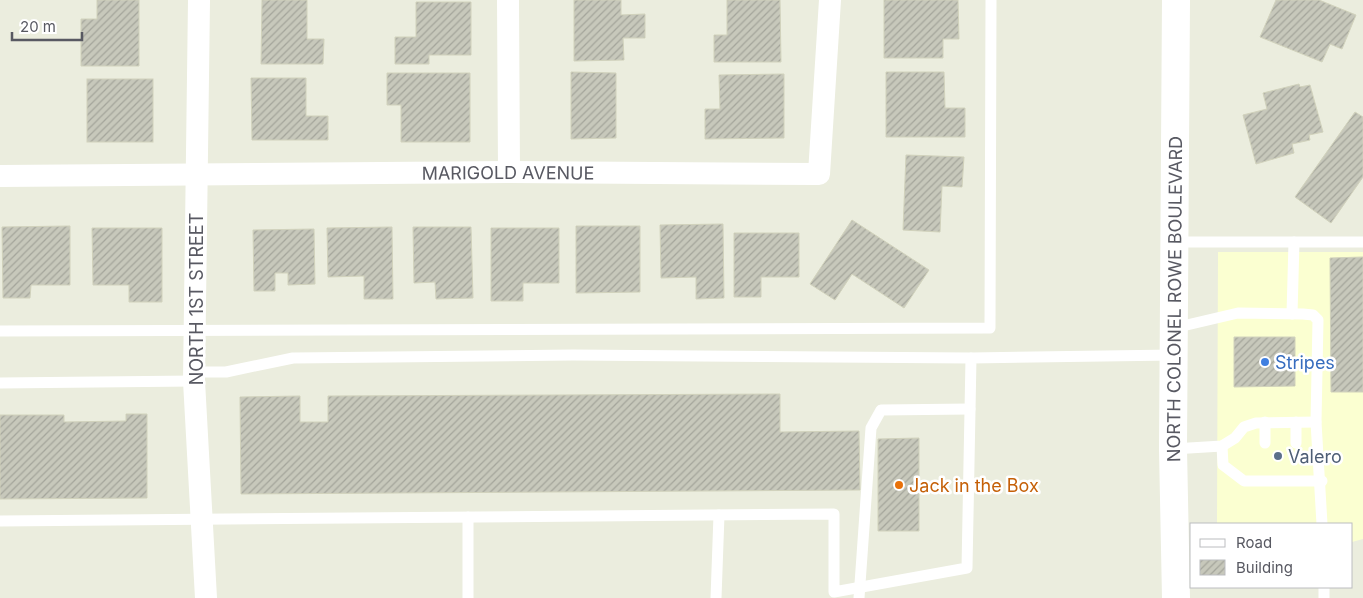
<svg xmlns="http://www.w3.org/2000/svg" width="1363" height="598" viewBox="0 0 1363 598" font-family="Inter,sans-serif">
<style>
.commercial{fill:#fbffd1}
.building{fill:url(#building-hatch);stroke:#d1d2bc}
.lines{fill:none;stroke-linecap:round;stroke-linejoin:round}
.lane{stroke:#fff;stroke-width:11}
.street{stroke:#fff;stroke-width:22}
.secondary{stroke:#fff;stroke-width:28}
.shop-dot{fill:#3f7fe0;stroke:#fff;stroke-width:2}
.service-dot{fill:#5c6f8a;stroke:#fff;stroke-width:2}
.food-dot{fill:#e8710a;stroke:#fff;stroke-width:2}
.labels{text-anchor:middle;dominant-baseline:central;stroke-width:5;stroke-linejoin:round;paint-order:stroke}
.street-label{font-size:18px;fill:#585962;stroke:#fff}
.shop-label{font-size:18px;fill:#366cbe;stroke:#fff;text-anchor:start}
.service-label{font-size:18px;fill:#4e5e75;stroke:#fff;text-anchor:start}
.food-label{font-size:18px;fill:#c56008;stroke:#fff;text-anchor:start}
</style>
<defs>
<pattern id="building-hatch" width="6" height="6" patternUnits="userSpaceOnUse" patternTransform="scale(1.25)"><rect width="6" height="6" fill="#c7c8bb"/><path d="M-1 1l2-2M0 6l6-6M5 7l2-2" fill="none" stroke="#a4a59b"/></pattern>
</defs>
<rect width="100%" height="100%" fill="#ebedde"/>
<!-- commercial -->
<path class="commercial" d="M1218,252H1363V539L1352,542V524H1217Z"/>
<!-- building -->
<g class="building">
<path d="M97,0H139V66H81V19H97Z"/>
<path d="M262,0H307V39H324L323,64H261Z"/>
<path d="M574,0H621V15L645,14V38H623L624,60L574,61Z"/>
<path d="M727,0H780L781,62H714V35H727Z"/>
<path d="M884,0H958L959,39H943V58H884Z"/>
<path d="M1276,0H1319L1356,15L1342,49L1330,44L1322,62L1260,37Z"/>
<path d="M416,2H471V55H429V64H395V37H416Z"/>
<path d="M571,72L616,73V138L571,139Z"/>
<path d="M886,72H944L945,108H965V137H886Z"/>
<path d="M387,73H470V142H401V105H387Z"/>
<path d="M784,74V138L705,139V109H720L719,75Z"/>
<path d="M251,78H306V116H328V140H252Z"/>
<rect x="87" y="79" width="66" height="63"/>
<path d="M1299,84L1300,87L1310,85L1323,132L1309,135L1310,140L1292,144L1294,153L1256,164L1243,115L1267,109L1263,93Z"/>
<path d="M1355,112L1363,117V177L1331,223L1295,197Z"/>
<path d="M906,155L964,157L962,187L942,186L940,232L903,230Z"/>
<path d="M852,220L929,270L904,308L852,274L835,300L810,284Z"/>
<path d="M723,224L724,298L696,299V277L661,278L660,225Z"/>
<path d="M70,226V285H31L30,298H3L2,227Z"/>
<path d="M576,226H640V292L576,293Z"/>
<path d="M392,227L393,299H364V276L328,277L327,228Z"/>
<path d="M413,227H471L473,298L436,299L435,282L414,283Z"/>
<path d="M92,228H162V302H129V285H93Z"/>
<path d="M491,228H559V283H523V301H491Z"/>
<path d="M314,229L315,284L288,285V273H275V291H254L253,230Z"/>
<path d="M734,233H799V277H761V297H734Z"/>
<path d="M1363,257V392H1331L1330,258Z"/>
<path d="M1234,337H1295V386L1234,387Z"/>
<path d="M780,394V432L859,431L860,490L241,494L240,397L300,396V422H328V396Z"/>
<path d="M126,414H147V498L0,499V415H64V422L126,421Z"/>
<path d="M919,438V531H878V439Z"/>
</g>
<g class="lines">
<!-- lane -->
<g class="lane">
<path d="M1175,242H1363"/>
<path d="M1292,314L1294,242"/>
<path d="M1174,328L1238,313L1303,314L1313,315L1318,320L1316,422L1322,524"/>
<path d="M0,331L990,328L991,0"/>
<path d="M194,372H226L293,358L573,355L971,358"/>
<path d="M0,383L194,381"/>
<path d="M1265,422V443"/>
<path d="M1296,422V443"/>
<path d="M1222,446L1223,465L1244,481H1322"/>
<path d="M1173,449L1222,446L1235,438L1244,427L1256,423L1316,422"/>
<path d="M0,521L834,514V592L967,568L971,358L1174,355"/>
<path d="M1324,587V598"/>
<path d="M468,598V517"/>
<path d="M716,598L719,515"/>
<path d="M859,598L871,428L881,410L970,409"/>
</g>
<!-- street -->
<g class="street">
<path d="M199,0L194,381L206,598"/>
<path d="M508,0L509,172"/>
<path id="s1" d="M0,176L509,172L819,174L830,0"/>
</g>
<!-- secondary -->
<path class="secondary" id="s2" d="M1176,598L1173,449L1176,0"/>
</g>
<!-- markers -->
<circle class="shop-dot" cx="1265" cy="362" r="5"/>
<circle class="service-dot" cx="1278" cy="456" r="5"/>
<circle class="food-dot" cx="899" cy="485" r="5"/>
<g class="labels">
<!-- street labels -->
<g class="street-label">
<text stroke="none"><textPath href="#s1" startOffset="508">MARIGOLD AVENUE</textPath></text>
<text transform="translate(196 299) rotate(-90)">NORTH 1ST STREET</text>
<text stroke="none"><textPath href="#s2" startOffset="299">NORTH COLONEL ROWE BOULEVARD</textPath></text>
</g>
<!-- shop labels -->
<g class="shop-label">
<text x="1275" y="362">Stripes</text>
</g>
<!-- service labels -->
<g class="service-label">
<text x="1288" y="456">Valero</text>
</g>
<!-- food labels -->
<g class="food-label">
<text x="909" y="485">Jack in the Box</text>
</g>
</g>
<!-- legend -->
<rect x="1190" y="523" width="162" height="65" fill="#ffffff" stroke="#bcbdc0"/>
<rect x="1200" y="539" width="25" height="8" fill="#ffffff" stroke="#bcbdc0"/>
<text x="1236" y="548" font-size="15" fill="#585962">Road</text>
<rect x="1200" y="560" width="25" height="15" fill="url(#building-hatch)" stroke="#bcbdc0"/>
<text x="1236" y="573" font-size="15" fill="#585962">Building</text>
<!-- scale -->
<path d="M12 32v8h70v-8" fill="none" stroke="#585962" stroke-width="2.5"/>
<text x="20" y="32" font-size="15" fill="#585962" stroke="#ffffff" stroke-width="4" paint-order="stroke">20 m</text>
</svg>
